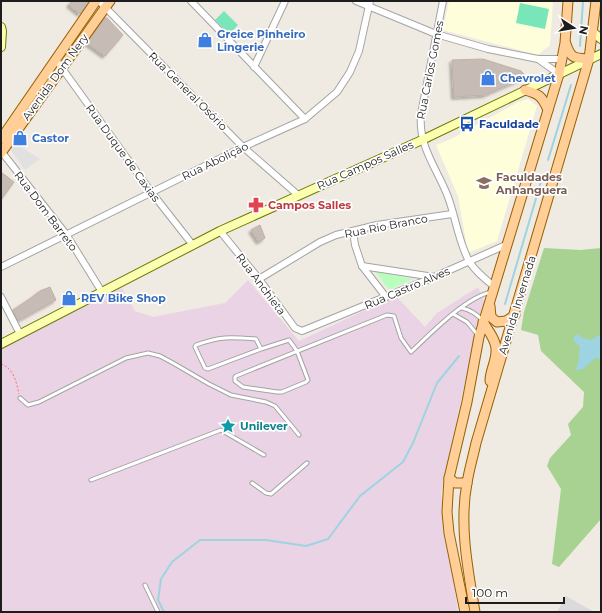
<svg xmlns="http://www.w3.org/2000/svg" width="602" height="613" viewBox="0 0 602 613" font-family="Montserrat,sans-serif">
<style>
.residential{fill:#dbdada}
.industrial{fill:#e9d3e5}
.education{fill:#fffedb}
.forest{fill:#a7d292}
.park{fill:#bafebd}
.pitch{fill:#78e6b8}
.parking{fill:#e1e1e1}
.water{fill:#9ed4e1}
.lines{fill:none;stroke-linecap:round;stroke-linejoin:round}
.stream{stroke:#9ed4e1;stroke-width:2}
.building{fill:#c7bcb5;stroke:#c2b0a3;filter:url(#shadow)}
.service-casing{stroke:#a4a4a4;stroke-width:5}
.minor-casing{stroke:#a4a4a4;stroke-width:8}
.secondary-casing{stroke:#6e7800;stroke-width:10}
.primary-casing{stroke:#966000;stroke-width:11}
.path{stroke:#ff6e63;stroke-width:1;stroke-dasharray:2 2;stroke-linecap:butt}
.service{stroke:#fff;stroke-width:3}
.minor{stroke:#fff;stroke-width:6}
.secondary{stroke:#fdffb0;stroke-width:8}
.primary{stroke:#ffcf97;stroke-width:9}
.labels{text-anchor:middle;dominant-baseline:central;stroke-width:3.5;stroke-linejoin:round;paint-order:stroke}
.shop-label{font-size:11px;font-weight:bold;fill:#366cbe;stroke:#fff;text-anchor:start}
.street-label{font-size:11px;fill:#1d1d1d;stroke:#fff}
.transit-label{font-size:11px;font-weight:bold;fill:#164399;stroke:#fff;text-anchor:start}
.education-label{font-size:11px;font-weight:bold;fill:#785e54;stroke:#fff;text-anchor:start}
.health-label{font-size:11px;font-weight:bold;fill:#be3a42;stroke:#fff;text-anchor:start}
.culture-label{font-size:11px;font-weight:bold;fill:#0d838f;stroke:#fff;text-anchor:start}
</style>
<defs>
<filter id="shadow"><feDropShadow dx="-2.5" dy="2.5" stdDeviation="1" flood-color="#0004"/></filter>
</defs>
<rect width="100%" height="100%" fill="#efeae2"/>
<!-- residential -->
<path class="residential" d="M566,596L594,612H557Z"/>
<!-- industrial -->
<path class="industrial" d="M248,280L299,341L396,296L425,327L437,313L478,287L484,301L470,359L441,493L458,612H1V348L122,288L135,311L153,317L225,303Z"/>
<!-- education -->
<g class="education">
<path d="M449,1H553L550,45L538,55L443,30Z"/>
<path d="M528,99L537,106L497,241L468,253L458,196L436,145L451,139L518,102Z"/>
</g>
<!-- forest -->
<path class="forest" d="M544,248L580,250L601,248V465L600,466L601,469V519L559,567L552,564L561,489L547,466L550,458L571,435L568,424L583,407L584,392L541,351L538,335L521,330L524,312Z"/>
<!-- park -->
<path class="park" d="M375,271L413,279L389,290Z"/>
<!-- pitch -->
<g class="pitch">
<path d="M520,3L549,9L545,29L516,23Z"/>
<path d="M224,11L238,25L229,34L215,20Z"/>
</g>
<!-- parking -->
<path class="parking" d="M14,142L40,159L25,170L12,152L11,148Z"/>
<!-- water -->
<path class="water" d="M576,334L583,338L591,340L599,335L601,336V359L595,358L583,369L575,370L578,364L580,347L573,340Z"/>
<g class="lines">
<!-- stream -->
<g class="stream">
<path d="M580,46L583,1"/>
<path d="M548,160L571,85"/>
<path d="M505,304L542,178"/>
<path d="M164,612L158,600L161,579L172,562L200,540H266L306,546L328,539L360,496L403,462L413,443L437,383L459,356"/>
</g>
</g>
<!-- building -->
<g class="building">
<path d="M72,1H89L80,14L69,5Z"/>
<path d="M105,18H107L123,35L105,56L87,43Z"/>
<path d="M483,59L521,71L525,75L524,78L485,95L454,97L452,60Z"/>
<path d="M1,172L14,182L1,200Z"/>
<path d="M260,225L265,238L259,242L251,230Z"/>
<path d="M50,287L56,300L18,321L13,310L31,298L40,291Z"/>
</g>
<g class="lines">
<!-- service casing -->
<g class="service-casing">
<g id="service">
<path d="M462,308C470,310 476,313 482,320"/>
<path d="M453,314L467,322L477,334"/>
<path d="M261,349L256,339C230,337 221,336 196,345L195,347L205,368L208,369L261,349L289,340L297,351L308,380L306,382L282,392H277L243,387L235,381V377L236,376L387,315L394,316L401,338L411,352C431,333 465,298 491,292"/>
<path d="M20,398L28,405L39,402L126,358L148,353L160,356L173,363L209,384L231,395L266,402L275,406L299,435"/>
<path d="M91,480L221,430L264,455"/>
<path d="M252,483L266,493L271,494L307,463"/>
<path d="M145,585L158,612"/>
</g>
</g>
<!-- minor casing -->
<g class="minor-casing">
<g id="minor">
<path d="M99,1L243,147L298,195"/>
<path d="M191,1L305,119"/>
<path d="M356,1L436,34L488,49L538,59H563"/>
<path d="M443,1L421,114C418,147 437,168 448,197C456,218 458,241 469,261C475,271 485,279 495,287"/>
<path d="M538,59L559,74"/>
<path d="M56,60L152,193L192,244"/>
<path d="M254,67L285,1"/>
<path d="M1,151L66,234L102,292"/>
<path d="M220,231L259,279L295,328L302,331L434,277L508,244"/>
<path d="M353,231L355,245L362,266L386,297"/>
<path d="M362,266L434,277"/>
<path d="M1,267L243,147L305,119L337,92L350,72L359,51L370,1"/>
<path d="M259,279L320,242L336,235L377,225L452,214"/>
<path d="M1,297L20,334"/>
</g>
</g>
<!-- secondary casing -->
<g class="secondary-casing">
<g id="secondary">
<path d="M1,27L2,31L1,47"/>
<path d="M593,32L601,39"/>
<path d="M1,344L220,231L422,140L601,54"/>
</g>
</g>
<!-- primary casing -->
<g class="primary-casing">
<g id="primary">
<path d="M566,44C571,59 574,58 589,59"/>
<path d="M525,90C539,94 542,96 548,110"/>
<path d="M1,139L96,1"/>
<path d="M1,153L110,1"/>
<path d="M490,306L491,317L497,322L506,321L515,315"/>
<path d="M483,322C488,330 496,340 496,349C497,360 490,370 490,381"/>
<path d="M449,478L455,483H467"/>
<path d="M465,612L449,533L447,512L449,478L467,402L479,337L559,74L565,43L568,1"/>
<path d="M475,612C468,570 459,525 467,483C469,470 473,457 476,443L589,59L596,1"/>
</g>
</g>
<!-- path -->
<path class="path" d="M1,364C14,369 16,381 19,394"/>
<!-- service -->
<use href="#service" class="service"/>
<!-- minor -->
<use href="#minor" class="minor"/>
<!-- secondary -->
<use href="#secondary" class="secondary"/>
<!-- primary -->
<use href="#primary" class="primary"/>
</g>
<!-- icons -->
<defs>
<g id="shop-bare" transform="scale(1.2)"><path d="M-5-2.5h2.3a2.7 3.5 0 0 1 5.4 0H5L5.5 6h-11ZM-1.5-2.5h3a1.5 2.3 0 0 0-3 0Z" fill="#3f7fe0" stroke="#fff" stroke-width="2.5" paint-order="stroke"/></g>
<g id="bus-bare" transform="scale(1.2)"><path d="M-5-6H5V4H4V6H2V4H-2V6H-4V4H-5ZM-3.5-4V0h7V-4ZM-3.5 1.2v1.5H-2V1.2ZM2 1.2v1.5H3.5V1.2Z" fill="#1a4fb4" stroke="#fff" stroke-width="2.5" paint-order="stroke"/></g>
<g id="university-bare" transform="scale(1.2)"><path d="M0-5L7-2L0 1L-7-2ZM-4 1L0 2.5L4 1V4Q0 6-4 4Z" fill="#8d6e63" stroke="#fff" stroke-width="2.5" paint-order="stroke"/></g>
<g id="pharmacy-bare" transform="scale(1.2)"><path d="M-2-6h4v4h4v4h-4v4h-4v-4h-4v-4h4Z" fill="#e0444e" stroke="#fff" stroke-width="2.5" paint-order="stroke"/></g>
<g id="sight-bare" transform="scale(1.2)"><path d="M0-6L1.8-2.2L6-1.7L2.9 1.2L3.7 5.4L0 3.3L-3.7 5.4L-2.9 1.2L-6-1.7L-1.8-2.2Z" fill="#0f9aa8" stroke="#fff" stroke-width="2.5" paint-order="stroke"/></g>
</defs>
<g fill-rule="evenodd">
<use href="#shop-bare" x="205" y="40"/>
<use href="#shop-bare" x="488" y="78"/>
<use href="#bus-bare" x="467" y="124"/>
<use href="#shop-bare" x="20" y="138"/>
<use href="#university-bare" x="484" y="183"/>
<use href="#pharmacy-bare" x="256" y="205"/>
<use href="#shop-bare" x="69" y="298"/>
<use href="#sight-bare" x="228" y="426"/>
</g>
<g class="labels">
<!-- shop labels -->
<g class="shop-label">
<text x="217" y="34">Greice Pinheiro<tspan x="217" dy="13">Lingerie</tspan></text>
<text x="500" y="78">Chevrolet</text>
<text x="32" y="138">Castor</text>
<text x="81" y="298">REV Bike Shop</text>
</g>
<!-- street labels -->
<g class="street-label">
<text transform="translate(430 70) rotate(-79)">Rua Carlos Gomes</text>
<text transform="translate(55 77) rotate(-54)">Avenida Dom Nery</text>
<text transform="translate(188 91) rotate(45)">Rua General Osório</text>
<text transform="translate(123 153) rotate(54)">Rua Duque de Caxias</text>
<text transform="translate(215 161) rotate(-26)">Rua Abolição</text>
<text transform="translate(365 165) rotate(-24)">Rua Campos Salles</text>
<text transform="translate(46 211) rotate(53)">Rua Dom Barreto</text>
<text transform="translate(386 226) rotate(-11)">Rua Rio Branco</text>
<text transform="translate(261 284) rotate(53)">Rua Anchieta</text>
<text transform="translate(407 288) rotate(-23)">Rua Castro Alves</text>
<text transform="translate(517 305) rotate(-73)">Avenida Invernada</text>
</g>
<!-- transit labels -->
<g class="transit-label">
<text x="479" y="124">Faculdade</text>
</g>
<!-- education labels -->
<g class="education-label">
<text x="496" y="177">Faculdades<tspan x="496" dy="13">Anhanguera</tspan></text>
</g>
<!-- health labels -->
<g class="health-label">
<text x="268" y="205">Campos Salles</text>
</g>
<!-- culture labels -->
<g class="culture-label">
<text x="240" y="426">Unilever</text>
</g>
</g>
<!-- border -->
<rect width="602" height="613" fill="none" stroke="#1d1d1d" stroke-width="4"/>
<!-- north arrow -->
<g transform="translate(574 28) rotate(102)" stroke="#ffffff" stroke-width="3" paint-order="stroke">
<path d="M0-3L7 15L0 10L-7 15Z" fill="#1d1d1d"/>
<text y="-6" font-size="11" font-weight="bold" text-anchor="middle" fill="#1d1d1d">N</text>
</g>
<!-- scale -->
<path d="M466 597v6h98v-6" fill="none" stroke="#1d1d1d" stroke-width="2"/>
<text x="472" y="597" font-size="12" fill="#1d1d1d" stroke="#ffffff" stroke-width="3" paint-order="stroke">100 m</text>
</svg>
